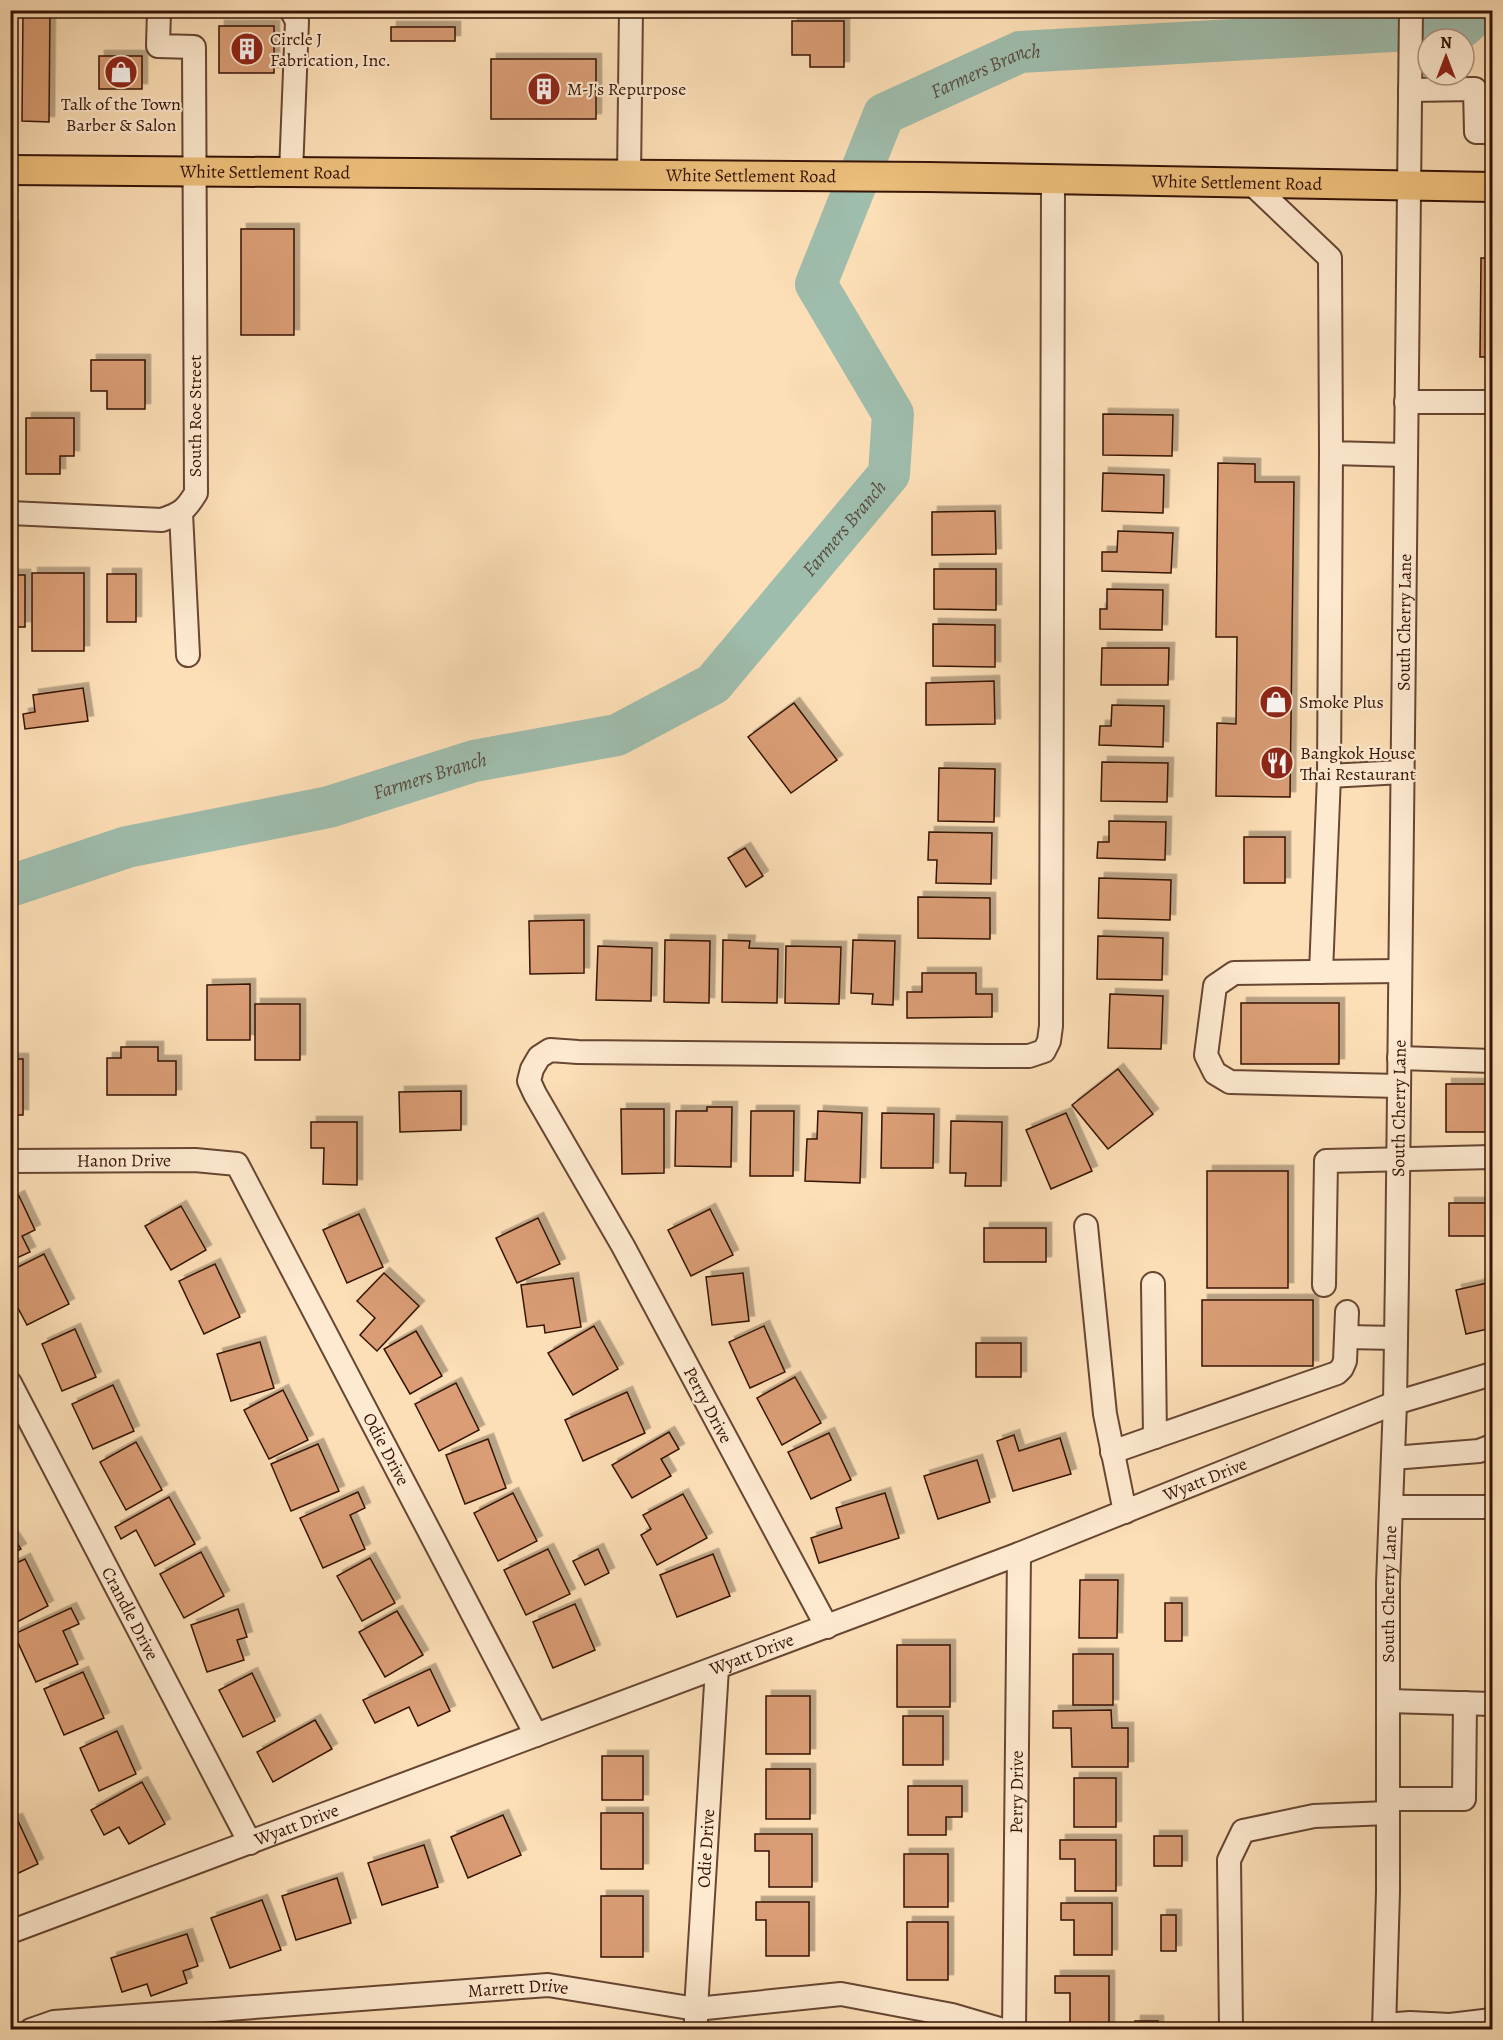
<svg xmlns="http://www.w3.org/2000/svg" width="1503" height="2040" viewBox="0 0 1503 2040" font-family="Alegreya,serif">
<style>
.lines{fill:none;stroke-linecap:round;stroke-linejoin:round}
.river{stroke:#9fbdad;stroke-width:42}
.building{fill:#da9d74;stroke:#351306;stroke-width:1.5;filter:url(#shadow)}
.minor-casing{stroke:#674632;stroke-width:26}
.major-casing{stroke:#351306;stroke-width:32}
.minor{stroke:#feead0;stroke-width:22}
.major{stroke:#eec07c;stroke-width:28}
.labels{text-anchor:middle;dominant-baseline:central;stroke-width:4.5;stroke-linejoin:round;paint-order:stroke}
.poi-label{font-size:18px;fill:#351306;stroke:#feead0;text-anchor:start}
.street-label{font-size:18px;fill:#351306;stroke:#feead0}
.water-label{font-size:20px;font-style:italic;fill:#5a4e40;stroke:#feead0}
</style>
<defs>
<filter id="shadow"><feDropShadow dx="5.5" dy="-5.5" stdDeviation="0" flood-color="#0004"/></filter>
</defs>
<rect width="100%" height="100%" fill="#fddfb7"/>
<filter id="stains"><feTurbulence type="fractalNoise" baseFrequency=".00333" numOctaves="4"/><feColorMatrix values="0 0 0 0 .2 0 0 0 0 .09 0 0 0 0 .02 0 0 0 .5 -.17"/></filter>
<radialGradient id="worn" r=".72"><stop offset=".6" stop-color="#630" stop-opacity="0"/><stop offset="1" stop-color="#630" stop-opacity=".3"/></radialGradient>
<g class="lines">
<!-- river -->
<path class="river" id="s1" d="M10,886L127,847L329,807L474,761L617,735L713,684L889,474L893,414L816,284L884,114L1020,52L1462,27L1481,10"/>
</g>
<!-- building -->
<g class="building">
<path d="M23,10H50L49,122L22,121Z"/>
<path d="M792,21H844V67H810V55H792Z"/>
<rect x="219" y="26" width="55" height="47"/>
<rect x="391" y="27" width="64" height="14"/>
<rect x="99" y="56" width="43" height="33"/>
<rect x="491" y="59" width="105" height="60"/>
<rect x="10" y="227" width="3" height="57"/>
<rect x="241" y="229" width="53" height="106"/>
<path d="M1481,258H1492V357H1480Z"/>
<path d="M91,360H145V409H107V391H91Z"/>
<path d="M1103,414L1173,415L1172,456L1103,455Z"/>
<path d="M26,418H74V456H60V474H26Z"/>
<path d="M1218,463L1255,464V482H1294L1290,797L1216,796L1217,723L1236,724L1237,637H1216Z"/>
<path d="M1103,473L1164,475L1163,513L1102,511Z"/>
<path d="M995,511L996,554L932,555V512Z"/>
<path d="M1118,531L1173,533L1171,573L1102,571V552H1117Z"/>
<path d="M934,569H996V610L934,609Z"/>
<rect x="32" y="573" width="52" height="78"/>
<rect x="107" y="574" width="29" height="48"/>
<rect x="10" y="575" width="15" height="52"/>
<path d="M1107,589L1163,590L1162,630L1100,629V609H1107Z"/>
<path d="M933,624L995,625V667L933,666Z"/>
<path d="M1102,648H1169L1168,685H1101Z"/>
<path d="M994,681L995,724L926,725V683Z"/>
<path d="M83,688L88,721L25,729L23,714L35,712L33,695Z"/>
<path d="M794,703L837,760L791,793L748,737Z"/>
<path d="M1112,705L1164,706L1163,747L1099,745L1100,726H1111Z"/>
<path d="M1102,762L1168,763L1167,802L1101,801Z"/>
<path d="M939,768L995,769L994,822L938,821Z"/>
<path d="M1109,821L1166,822L1165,860L1097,858L1098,842H1109Z"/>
<path d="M929,832L992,833L991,884L936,883L937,860H928Z"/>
<rect x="1244" y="837" width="41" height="46"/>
<path d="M745,848L763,876L746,887L728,858Z"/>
<path d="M1099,878L1171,880L1170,920L1098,918Z"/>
<path d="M918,897L990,898V939L918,938Z"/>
<path d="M584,920V973L530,974L529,921Z"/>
<path d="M1098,936L1163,938L1162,980L1097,979Z"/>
<path d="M665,940L710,941L709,1003L664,1002Z"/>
<path d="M723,940L750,941L749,948L778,949L777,1003L722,1002Z"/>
<path d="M853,940L895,941L893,1005L872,1004L873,994L851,993Z"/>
<path d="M598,946L652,948L651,1001L596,1000Z"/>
<path d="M786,946L841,947L839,1004L785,1003Z"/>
<path d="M922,973H976V994H992V1017L907,1018V992H922Z"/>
<path d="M250,984V1040H207V985Z"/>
<path d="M1110,994L1163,996L1161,1049L1108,1048Z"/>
<rect x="1241" y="1003" width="98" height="61"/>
<rect x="255" y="1004" width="45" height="56"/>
<path d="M121,1047H158V1061H176V1095H107V1058H121Z"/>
<rect x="10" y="1059" width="13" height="56"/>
<path d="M1118,1069L1153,1114L1108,1149L1072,1105Z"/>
<rect x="1446" y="1084" width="46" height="48"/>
<path d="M461,1091V1130L400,1132L399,1092Z"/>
<path d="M707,1107H732L731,1167L675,1166L676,1111H707Z"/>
<path d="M621,1109H664V1173L622,1174Z"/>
<path d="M751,1111H794L793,1176H750Z"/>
<path d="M818,1111L862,1113L860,1183L805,1181L807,1139H817Z"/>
<path d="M882,1113L934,1114L933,1168H881Z"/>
<path d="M1066,1113L1092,1171L1051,1189L1026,1130Z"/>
<path d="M951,1121L1002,1122L1001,1186H965L966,1173H950Z"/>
<path d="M311,1122H357V1185L323,1184L324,1148H311Z"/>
<rect x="1207" y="1171" width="81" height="117"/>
<path d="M19,1196L35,1230L22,1236L30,1252L10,1261V1201Z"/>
<rect x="1449" y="1203" width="43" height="33"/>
<path d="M181,1206L206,1250L171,1270L145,1226Z"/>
<path d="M710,1209L733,1255L691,1276L668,1230Z"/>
<path d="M359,1214L383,1267L347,1283L323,1230Z"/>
<path d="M538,1218L560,1264L517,1283L496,1238Z"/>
<rect x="984" y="1228" width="62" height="34"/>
<path d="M44,1254L69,1304L27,1325L10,1293V1271Z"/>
<path d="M215,1264L240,1317L204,1334L179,1281Z"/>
<path d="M384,1273L419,1306L377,1351L360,1335L375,1318L357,1301Z"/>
<path d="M743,1273L749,1321L712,1325L706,1277Z"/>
<path d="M573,1278L581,1327L545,1333L544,1325L527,1327L521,1285Z"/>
<path d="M1492,1282V1328L1466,1334L1456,1290Z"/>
<rect x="1202" y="1300" width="111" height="66"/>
<path d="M594,1326L618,1369L573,1395L548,1353Z"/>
<path d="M764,1326L785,1372L750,1388L729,1342Z"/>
<path d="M75,1329L96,1377L62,1391L42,1344Z"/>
<path d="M416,1331L442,1376L410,1394L384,1349Z"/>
<path d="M260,1342L274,1388L231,1401L217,1354Z"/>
<rect x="976" y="1343" width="45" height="34"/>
<path d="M795,1377L821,1423L782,1445L757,1398Z"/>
<path d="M456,1383L479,1430L439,1451L415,1404Z"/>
<path d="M113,1385L134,1431L93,1449L72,1404Z"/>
<path d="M283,1390L308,1440L269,1459L244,1410Z"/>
<path d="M627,1392L645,1433L583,1461L565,1420Z"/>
<path d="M669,1432L679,1449L661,1459L671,1476L632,1498L612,1465Z"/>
<path d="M829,1433L851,1480L811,1499L788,1452Z"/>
<path d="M1014,1435L1019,1451L1060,1438L1071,1474L1013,1491L997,1441Z"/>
<path d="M488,1439L506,1488L465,1504L446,1455Z"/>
<path d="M136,1442L162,1490L126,1510L100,1462Z"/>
<path d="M318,1444L339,1491L291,1511L271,1464Z"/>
<path d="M977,1460L990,1502L938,1519L924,1476Z"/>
<path d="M358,1492L365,1508L350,1515L365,1549L323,1568L300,1518Z"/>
<path d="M513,1493L537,1541L498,1561L474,1513Z"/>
<path d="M885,1493L899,1538L819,1563L811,1538L842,1528L836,1508Z"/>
<path d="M683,1494L707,1538L657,1565L641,1535L651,1529L643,1515Z"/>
<path d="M169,1497L195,1544L155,1566L136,1530L121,1539L115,1527Z"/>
<path d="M10,1533L21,1549L10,1555Z"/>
<path d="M548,1549L570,1594L526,1615L504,1570Z"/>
<path d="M598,1549L609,1573L585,1585L573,1561Z"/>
<path d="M201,1552L224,1596L184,1618L160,1574Z"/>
<path d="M713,1554L730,1596L677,1617L660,1575Z"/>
<path d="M370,1558L395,1603L362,1621L337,1576Z"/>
<path d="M25,1559L48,1606L13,1624L10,1620V1566Z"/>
<path d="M1080,1580H1118L1117,1638H1079Z"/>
<rect x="1165" y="1603" width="17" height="38"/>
<path d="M575,1604L595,1650L553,1668L533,1622Z"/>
<path d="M71,1608L79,1624L63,1631L78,1664L36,1682L14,1634Z"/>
<path d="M238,1609L247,1637L237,1640L244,1660L207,1672L191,1625Z"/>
<path d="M397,1611L423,1655L385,1677L359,1632Z"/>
<rect x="897" y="1645" width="53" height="62"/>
<rect x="1073" y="1654" width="40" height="51"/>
<path d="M430,1669L450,1711L418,1726L409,1707L375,1723L363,1700Z"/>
<path d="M83,1672L104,1718L64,1735L44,1689Z"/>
<path d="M252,1673L275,1721L243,1737L219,1690Z"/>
<rect x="766" y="1696" width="44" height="58"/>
<path d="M1111,1710L1112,1728H1128V1767H1072L1071,1728H1053V1711Z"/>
<rect x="903" y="1716" width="40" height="49"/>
<path d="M315,1720L332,1749L273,1782L257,1752Z"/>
<path d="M117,1731L136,1774L99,1791L80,1748Z"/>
<rect x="602" y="1756" width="41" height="44"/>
<rect x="766" y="1769" width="44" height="50"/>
<rect x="1074" y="1778" width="42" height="49"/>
<path d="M142,1782L165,1824L129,1844L119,1827L104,1835L91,1810Z"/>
<path d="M908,1786H962V1817H946V1835H908Z"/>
<rect x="601" y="1813" width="42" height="56"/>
<path d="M503,1815L521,1855L468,1878L451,1837Z"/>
<path d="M17,1819L38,1864L10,1877V1822Z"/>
<path d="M755,1834H812V1887H769V1851H755Z"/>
<rect x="1154" y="1836" width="28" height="30"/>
<path d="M1060,1840H1116V1891H1075V1859H1060Z"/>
<path d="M424,1845L438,1887L382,1905L368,1863Z"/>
<rect x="904" y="1854" width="44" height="53"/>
<path d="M337,1878L351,1923L296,1940L282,1896Z"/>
<rect x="1491" y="1883" width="1" height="76"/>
<rect x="601" y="1896" width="42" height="61"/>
<path d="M262,1900L281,1950L230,1968L211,1918Z"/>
<path d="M756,1902H809V1956H766V1920H756Z"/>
<path d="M1061,1903H1112V1955H1074V1920H1061Z"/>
<rect x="1161" y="1915" width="15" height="36"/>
<rect x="907" y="1922" width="41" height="58"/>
<path d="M187,1934L198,1966L183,1971L187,1983L151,1996L147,1984L122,1992L111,1958Z"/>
<path d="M1055,1976H1109V2030H1070V1993H1055Z"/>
<rect x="1135" y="2021" width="23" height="9"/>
</g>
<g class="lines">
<!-- minor casing -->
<g class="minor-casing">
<g id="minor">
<path d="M1410,90L1475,89L1476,132H1492"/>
<path d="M291,172L297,21L291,10"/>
<path d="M629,175L631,10"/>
<path d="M1250,182L1330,258L1331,453L1405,455"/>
<path d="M1406,402H1492"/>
<path d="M1331,453L1329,776L1402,772"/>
<path d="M10,513L162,520C181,513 185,511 196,493L194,47L158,46L159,10"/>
<path d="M181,513L188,655"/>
<path d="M1321,972L1329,776"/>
<path d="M1399,1058L1492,1061"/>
<path d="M1399,1086L1230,1082L1215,1073L1206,1055L1215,986L1234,973L1400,971"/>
<path id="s2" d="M10,1161L195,1160L237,1164L536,1735"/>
<path d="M1086,1226L1105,1414L1125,1512"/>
<path d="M1153,1284L1155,1437"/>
<path d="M1324,1285L1326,1161L1492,1157"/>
<path d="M1346,1337L1396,1338"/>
<path id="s3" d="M10,1383L250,1843"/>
<path d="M1112,1452L1337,1373L1342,1368L1345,1361L1347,1312"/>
<path d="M1393,1458L1479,1451L1492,1446"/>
<path d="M1391,1507H1492"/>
<path d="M827,1627L623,1246L535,1094L529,1081L532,1069L539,1057L550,1050L578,1052L987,1056H1029L1044,1051L1049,1041L1051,1026L1053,179"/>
<path d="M1388,1701L1492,1704"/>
<path d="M1388,1799H1464L1465,1703"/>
<path id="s4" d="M10,1932L1019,1554L1395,1403L1492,1374"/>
<path d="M1384,2025L1410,2023L1450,2025L1492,2020"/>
<path id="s5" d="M31,2030L54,2022L548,1985L696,2009L841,1994L952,2015L1003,2030"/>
<path id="s6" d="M696,2030V2009L717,1668"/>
<path id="s7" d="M1014,2030L1019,1554"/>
<path d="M1231,2030L1229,1860L1243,1831L1314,1816L1388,1813"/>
<path id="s8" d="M1384,2030L1388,1891V1583L1395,1403L1397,1275L1411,10"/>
</g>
</g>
<!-- major casing -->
<g class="major-casing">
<g id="major">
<path id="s9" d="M10,170L928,177L1492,187"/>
</g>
</g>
<!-- minor -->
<use href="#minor" class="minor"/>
<!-- major -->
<use href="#major" class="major"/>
</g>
<!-- icons -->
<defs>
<g id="building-disc" transform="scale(1.725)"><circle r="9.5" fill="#8f2418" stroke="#feead0"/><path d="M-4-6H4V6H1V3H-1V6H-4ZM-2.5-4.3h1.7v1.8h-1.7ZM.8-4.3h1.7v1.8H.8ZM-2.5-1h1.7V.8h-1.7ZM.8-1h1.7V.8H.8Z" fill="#fff"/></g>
<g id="shop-disc" transform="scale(1.725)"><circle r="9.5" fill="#8f2418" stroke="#feead0"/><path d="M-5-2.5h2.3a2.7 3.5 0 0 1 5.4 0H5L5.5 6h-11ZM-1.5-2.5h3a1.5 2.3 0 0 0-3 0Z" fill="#fff"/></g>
<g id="restaurant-disc" transform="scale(1.725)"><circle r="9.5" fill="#8f2418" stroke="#feead0"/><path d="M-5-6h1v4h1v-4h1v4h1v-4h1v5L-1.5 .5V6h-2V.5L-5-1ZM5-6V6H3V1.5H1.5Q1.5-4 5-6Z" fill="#fff"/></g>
</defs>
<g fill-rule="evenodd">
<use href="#building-disc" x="247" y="49"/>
<use href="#shop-disc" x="121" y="72"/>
<use href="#building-disc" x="544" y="89"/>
<use href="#shop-disc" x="1276" y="702"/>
<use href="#restaurant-disc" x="1277" y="763"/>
</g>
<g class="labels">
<!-- poi labels -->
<g class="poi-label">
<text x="270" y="39">Circle J<tspan x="270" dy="21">Fabrication, Inc.</tspan></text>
<text x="567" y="89">M-J's Repurpose</text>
<text x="121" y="104" text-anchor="middle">Talk of the Town<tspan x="121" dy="21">Barber &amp; Salon</tspan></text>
<text x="1299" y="702">Smoke Plus</text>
<text x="1300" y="753">Bangkok House<tspan x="1300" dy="21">Thai Restaurant</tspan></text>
</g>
<!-- street labels -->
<g class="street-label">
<text stroke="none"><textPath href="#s9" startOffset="255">White Settlement Road</textPath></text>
<text stroke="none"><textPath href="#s9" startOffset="741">White Settlement Road</textPath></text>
<text stroke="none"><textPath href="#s9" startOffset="1227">White Settlement Road</textPath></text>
<text transform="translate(195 416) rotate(-90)">South Roe Street</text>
<text stroke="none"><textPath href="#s8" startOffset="1408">South Cherry Lane</textPath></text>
<text stroke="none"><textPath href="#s8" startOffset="922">South Cherry Lane</textPath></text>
<text stroke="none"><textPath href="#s2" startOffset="114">Hanon Drive</textPath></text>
<text transform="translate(708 1405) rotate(62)">Perry Drive</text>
<text stroke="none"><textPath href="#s2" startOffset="549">Odie Drive</textPath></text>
<text stroke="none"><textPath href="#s4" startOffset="1278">Wyatt Drive</textPath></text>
<text stroke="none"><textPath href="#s8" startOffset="436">South Cherry Lane</textPath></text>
<text stroke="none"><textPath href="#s3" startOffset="260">Crandle Drive</textPath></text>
<text stroke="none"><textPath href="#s4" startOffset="792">Wyatt Drive</textPath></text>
<text stroke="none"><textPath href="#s7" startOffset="238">Perry Drive</textPath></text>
<text stroke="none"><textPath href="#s4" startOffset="306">Wyatt Drive</textPath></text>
<text stroke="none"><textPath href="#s6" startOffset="182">Odie Drive</textPath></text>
<text stroke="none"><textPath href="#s5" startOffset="490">Marrett Drive</textPath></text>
</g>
<!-- water labels -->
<g class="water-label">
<text stroke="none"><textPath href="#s1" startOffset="1515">Farmers Branch</textPath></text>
<text stroke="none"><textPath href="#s1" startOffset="939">Farmers Branch</textPath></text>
<text stroke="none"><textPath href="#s1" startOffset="435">Farmers Branch</textPath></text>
</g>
</g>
<!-- margin -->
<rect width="1503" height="2040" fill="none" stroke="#fddfb7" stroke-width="36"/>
<rect x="12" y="12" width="1479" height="2016" fill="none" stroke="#351306" stroke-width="3"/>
<rect x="18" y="18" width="1467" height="2004" fill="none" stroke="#351306" stroke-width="1.5"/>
<!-- north arrow -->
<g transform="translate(1446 57)"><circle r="28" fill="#feead0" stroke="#ae947f" stroke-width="1.5"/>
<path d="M0-4.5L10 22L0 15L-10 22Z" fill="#8f2418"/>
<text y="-9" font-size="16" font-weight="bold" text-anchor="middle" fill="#351306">N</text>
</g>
<rect width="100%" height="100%" filter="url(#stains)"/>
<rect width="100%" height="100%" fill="url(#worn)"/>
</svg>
